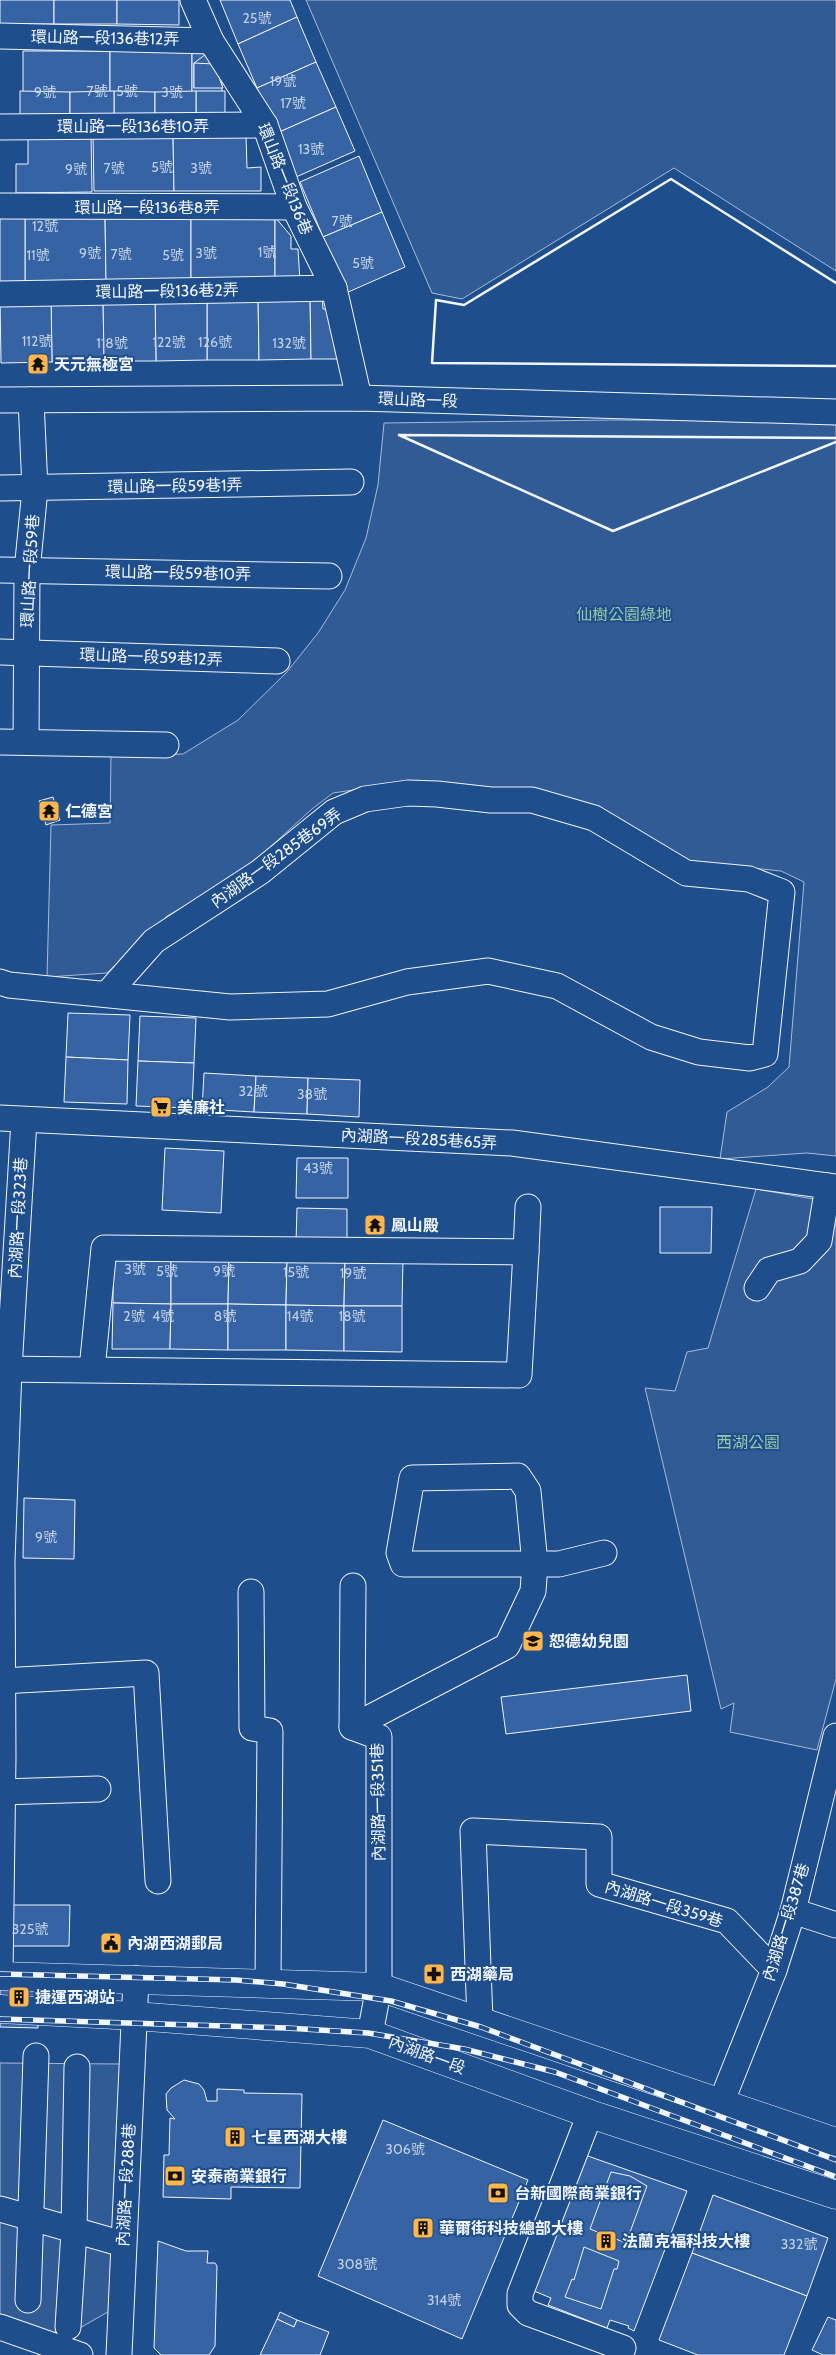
<svg xmlns="http://www.w3.org/2000/svg" width="836" height="2355" viewBox="0 0 836 2355" font-family="Cabin,'Noto Sans TC',sans-serif">
<style>
.built{fill:#305b95;stroke:#a8bbd7}
.building{fill:#3563a3;stroke:#f2f6ff}
.lines{fill:none;stroke-linecap:round;stroke-linejoin:round}
.minor-casing{stroke:#f2f6ff;stroke-width:27}
.major-casing{stroke:#f2f6ff;stroke-width:29}
.minor{stroke:#1f4e8c;stroke-width:25}
.major{stroke:#1f4e8c;stroke-width:28}
.rail-casing{stroke:#f2f6ff;stroke-width:5.5}
.rail{stroke:#1f4e8c;stroke-width:4;stroke-dasharray:11;stroke-linecap:butt}
.wall{stroke:#f2f6ff;stroke-width:2.5}
.labels{text-anchor:middle;dominant-baseline:central;stroke-width:4;stroke-linejoin:round;paint-order:stroke}
.number-label{font-size:14px;fill:#c3d1e8}
.street-label{font-size:16px;fill:#f2f6ff;stroke:#1f4e8c}
.poi-label{font-size:16px;font-weight:bold;fill:#f2f6ff;stroke:#1f4e8c;text-anchor:start}
.park-label{font-size:16px;fill:#97c8a6;stroke:#1f4e8c}
</style>
<rect width="100%" height="100%" fill="#1f4e8c"/>
<!-- built -->
<g class="built">
<path d="M306,0H836V271L674,168L462,299L432,293Z"/>
<path d="M613,420L836,421V1156L807,1153L720,1159L727,1112L768,1087L789,1067L804,882L781,871L694,862L645,840L592,809L387,785L333,793L312,809L258,858L214,889L167,916L107,973L47,977L51,825L110,823L111,756L183,754L238,720L286,673L318,633L345,590L366,538L378,485L384,423Z"/>
<path d="M756,1189L836,1203V1679L817,1750L730,1732L734,1703L721,1709L645,1388L675,1391L687,1352L708,1348Z"/>
<path d="M0,2063L120,2064L113,2309L64,2337L0,2318Z"/>
</g>
<!-- building -->
<g class="building">
<rect x="0" y="0" width="54" height="24"/>
<rect x="54" y="0" width="63" height="24"/>
<path d="M117,0H179V25L117,24Z"/>
<path d="M220,0H290L297,17L238,44Z"/>
<path d="M297,17L316,62L257,88L238,44Z"/>
<path d="M23,51H110V112L23,111Z"/>
<rect x="110" y="51" width="82" height="61"/>
<path d="M192,51H210V70L222,84V112H192Z"/>
<path d="M210,51V70L194,88V63Z"/>
<path d="M316,62L336,107L277,133L257,88Z"/>
<path d="M194,63L214,64L223,88H194Z"/>
<path d="M20,91L70,92V118L20,117Z"/>
<path d="M114,91L155,92V118L114,117Z"/>
<path d="M114,91V117L70,118V92Z"/>
<rect x="196" y="91" width="29" height="26"/>
<path d="M196,91V117L155,118V92Z"/>
<path d="M336,107L355,151L296,177L277,133Z"/>
<path d="M91,134L92,192L16,193V164H28V135Z"/>
<path d="M93,135H173L174,191H94Z"/>
<path d="M173,135H246L247,168L261,167V191H174Z"/>
<path d="M359,156L382,212L323,237L300,182Z"/>
<path d="M382,212L405,267L346,293L323,237Z"/>
<path d="M105,215L106,281L25,282V217Z"/>
<path d="M105,215L191,217V282L106,281Z"/>
<rect x="0" y="217" width="25" height="65"/>
<rect x="191" y="217" width="84" height="65"/>
<path d="M275,217L291,236V249H298L300,282H275Z"/>
<path d="M258,294L259,360H207V295Z"/>
<path d="M258,294H310L311,359L259,360Z"/>
<path d="M310,294H322L323,309H338V359H311Z"/>
<path d="M207,295V360L156,361L155,296Z"/>
<path d="M103,296L104,361L52,362L51,297Z"/>
<path d="M103,296H155L156,361H104Z"/>
<path d="M0,297H51L52,362L1,363Z"/>
<path d="M53,797L60,820L46,825L39,801Z"/>
<path d="M68,1013L130,1015L128,1060L66,1057Z"/>
<path d="M140,1016L196,1018L194,1063L138,1061Z"/>
<path d="M66,1057L128,1060L127,1104L64,1102Z"/>
<path d="M138,1061L194,1063L192,1108L136,1106Z"/>
<path d="M204,1073L256,1076L254,1112L202,1109Z"/>
<path d="M256,1076L308,1078L307,1114L254,1112Z"/>
<path d="M308,1078L360,1080L359,1117L307,1114Z"/>
<path d="M165,1148L224,1151L221,1213L162,1210Z"/>
<path d="M297,1158H348V1198H296Z"/>
<path d="M660,1207H712L711,1253H660Z"/>
<path d="M297,1208L347,1209V1242H296Z"/>
<path d="M113,1258H171V1304L113,1303Z"/>
<path d="M171,1258L229,1259L228,1304H171Z"/>
<path d="M229,1259H287L286,1305L228,1304Z"/>
<path d="M287,1259L345,1260L344,1306L286,1305Z"/>
<path d="M345,1260H403L402,1306H344Z"/>
<path d="M113,1303L171,1304L170,1349H112Z"/>
<path d="M171,1304H228V1350L170,1349Z"/>
<path d="M228,1304L286,1305V1350H228Z"/>
<path d="M286,1305L344,1306V1351L286,1350Z"/>
<path d="M344,1306H402V1352L344,1351Z"/>
<path d="M24,1498L75,1500L74,1559L23,1558Z"/>
<path d="M687,1675L691,1711L506,1734L501,1697Z"/>
<path d="M6,1905H70L69,1946H6Z"/>
<path d="M0,1966L38,1968V2028L0,2027Z"/>
<path d="M184,2080L199,2084L204,2090L207,2101H217V2089L244,2090V2093L302,2094L300,2188L231,2187V2199L163,2197L164,2155H169L170,2118L175,2119L167,2110L166,2094L171,2088Z"/>
<path d="M383,2120L528,2180L462,2339L318,2276Z"/>
<path d="M585,2155L687,2191L634,2331L628,2328L629,2326L610,2320L607,2328L548,2305L551,2298L534,2291Z"/>
<path d="M611,2172L630,2176L647,2186L626,2243L590,2229Z"/>
<path d="M713,2195L828,2238L807,2296L692,2253Z"/>
<path d="M158,2241L186,2251H208L207,2263H215L217,2266L215,2346L209,2355H161L154,2348Z"/>
<path d="M584,2247L619,2261L617,2269H614L601,2309L565,2297L572,2279L574,2280Z"/>
<path d="M692,2253L807,2296L784,2355H698L659,2340Z"/>
<path d="M280,2312L297,2320L294,2327L277,2319Z"/>
<path d="M828,2317L836,2320V2355H823L812,2350Z"/>
<path d="M277,2319L294,2327L297,2320L329,2332L320,2355H260Z"/>
</g>
<g class="lines">
<!-- minor casing -->
<g class="minor-casing">
<g id="minor">
<path d="M193,0L211,41L265,125L294,207L334,288L359,398"/>
<path d="M0,36L211,41"/>
<path d="M0,127L265,125"/>
<path d="M0,206L294,207"/>
<path d="M0,294L334,288"/>
<path d="M0,400L359,398L836,412"/>
<path d="M0,488L351,482"/>
<path d="M0,570L329,576"/>
<path d="M0,652L277,661"/>
<path d="M0,742L166,745"/>
<path d="M26,742L27,571L35,489L31,400"/>
<path d="M0,982L9,985L230,1007L328,1004L407,982L488,971L557,986L651,1037L699,1052L750,1058L765,1054L782,892L749,879L686,873L594,818L532,800H491L437,794L408,793L365,799L334,812L260,872L154,941L107,994"/>
<path d="M0,1118L512,1143L836,1187"/>
<path d="M757,1288L769,1270L800,1261L819,1241L828,1186"/>
<path d="M0,1369L519,1375L526,1252"/>
<path d="M92,1369L104,1248L526,1252L528,1207"/>
<path d="M353,1586L352,1727L379,1737V1987L370,2034"/>
<path d="M251,1592L252,1728L270,1731L268,1982"/>
<path d="M2,1681L146,1673L158,1881"/>
<path d="M352,1727L507,1646L533,1591L535,1564L528,1491L518,1476L412,1478L399,1553L403,1564H559L604,1553"/>
<path d="M1,1792L98,1789"/>
<path d="M793,1911L836,1925"/>
<path d="M0,1976L3,1758L2,1561L9,1369L24,1120"/>
<path d="M480,2021L473,1831L599,1837V1884L727,1921L774,1970"/>
<path d="M721,2103L774,1970L793,1911L836,1736"/>
<path d="M590,2114L520,2294V2305L528,2313L623,2348"/>
<path d="M0,2209L123,2244"/>
<path d="M28,2300L36,2056"/>
<path d="M0,2327L80,2355"/>
<path d="M68,2327L74,2231L77,2067"/>
<path d="M119,2355L136,1979"/>
</g>
</g>
<!-- major casing -->
<g class="major-casing">
<g id="major">
<path d="M0,1976L379,1987L836,2142"/>
<path d="M0,2009L135,2016L370,2034L590,2114L836,2195"/>
</g>
</g>
<!-- minor -->
<use href="#minor" class="minor"/>
<!-- major -->
<use href="#major" class="major"/>
<!-- rail casing -->
<g class="rail-casing">
<g id="rail">
<path d="M0,1974L236,1980L283,1984L391,2001L481,2027L836,2160"/>
<path d="M0,2019L287,2028L368,2033L464,2049L555,2072L836,2177"/>
</g>
</g>
<!-- rail -->
<use href="#rail" class="rail"/>
<!-- wall -->
<g class="wall">
<path d="M836,283L671,179L464,305L436,300L432,363L836,366"/>
<path d="M836,438L399,435L613,531L836,442"/>
</g>
</g>
<!-- icons -->
<defs>
<g id="temple-square" transform="scale(1.125)"><rect x="-9" y="-9" width="18" height="18" rx="4" fill="#ffb74d" stroke="#1f4e8c"/><path d="M0-6L5-2H3V0L6.5 2.5H4V6H1.5V3h-3V6H-4V2.5H-6.5L-3 0V-2H-5Z" fill="#111"/></g>
<g id="supermarket-square" transform="scale(1.125)"><rect x="-9" y="-9" width="18" height="18" rx="4" fill="#ffb74d" stroke="#1f4e8c"/><path d="M-6-5.5h2.5l.6 2H6L4.5 2H-2.5L-4.4-4H-6ZM-1.5 3.2a1.3 1.3 0 1 0 .1 0ZM3 3.2a1.3 1.3 0 1 0 .1 0Z" fill="#111"/></g>
<g id="school-square" transform="scale(1.125)"><rect x="-9" y="-9" width="18" height="18" rx="4" fill="#ffb74d" stroke="#1f4e8c"/><path d="M0-5L7-2L0 1L-7-2ZM-4 1L0 2.5L4 1V4Q0 6-4 4Z" fill="#111"/></g>
<g id="civic-square" transform="scale(1.125)"><rect x="-9" y="-9" width="18" height="18" rx="4" fill="#ffb74d" stroke="#1f4e8c"/><path d="M-.6-6.5H3V-4.5H.6V-3L4-1V1h2V6H-6V1h2V-1L-.6-3ZM-1.2 2.5V6h2.4V2.5Z" fill="#111"/></g>
<g id="pharmacy-square" transform="scale(1.125)"><rect x="-9" y="-9" width="18" height="18" rx="4" fill="#ffb74d" stroke="#1f4e8c"/><path d="M-2-6h4v4h4v4h-4v4h-4v-4h-4v-4h4Z" fill="#111"/></g>
<g id="building-square" transform="scale(1.125)"><rect x="-9" y="-9" width="18" height="18" rx="4" fill="#ffb74d" stroke="#1f4e8c"/><path d="M-4-6H4V6H1V3H-1V6H-4ZM-2.5-4.3h1.7v1.8h-1.7ZM.8-4.3h1.7v1.8H.8ZM-2.5-1h1.7V.8h-1.7ZM.8-1h1.7V.8H.8Z" fill="#111"/></g>
<g id="bank-square" transform="scale(1.125)"><rect x="-9" y="-9" width="18" height="18" rx="4" fill="#ffb74d" stroke="#1f4e8c"/><path d="M-6-4H6V4H-6ZM0-2.3a2.3 2.3 0 1 0 0 4.6a2.3 2.3 0 1 0 0-4.6Z" fill="#111"/></g>
</defs>
<g fill-rule="evenodd">
<use href="#temple-square" x="38" y="364"/>
<use href="#temple-square" x="49" y="811"/>
<use href="#supermarket-square" x="161" y="1107"/>
<use href="#temple-square" x="375" y="1225"/>
<use href="#school-square" x="533" y="1641"/>
<use href="#civic-square" x="111" y="1943"/>
<use href="#pharmacy-square" x="434" y="1974"/>
<use href="#building-square" x="19" y="1997"/>
<use href="#building-square" x="235" y="2137"/>
<use href="#bank-square" x="175" y="2176"/>
<use href="#bank-square" x="498" y="2193"/>
<use href="#building-square" x="423" y="2228"/>
<use href="#building-square" x="606" y="2241"/>
</g>
<g class="labels">
<!-- number labels -->
<g class="number-label">
<text x="257" y="18">25號</text>
<text x="283" y="81">19號</text>
<text x="97" y="91">7號</text>
<text x="127" y="91">5號</text>
<text x="45" y="92">9號</text>
<text x="172" y="92">3號</text>
<text x="293" y="103">17號</text>
<text x="311" y="149">13號</text>
<text x="162" y="167">5號</text>
<text x="114" y="168">7號</text>
<text x="201" y="168">3號</text>
<text x="76" y="169">9號</text>
<text x="342" y="221">7號</text>
<text x="45" y="226">12號</text>
<text x="267" y="252">1號</text>
<text x="90" y="253">9號</text>
<text x="206" y="253">3號</text>
<text x="121" y="254">7號</text>
<text x="38" y="255">11號</text>
<text x="173" y="255">5號</text>
<text x="363" y="263">5號</text>
<text x="37" y="341">112號</text>
<text x="169" y="342">122號</text>
<text x="215" y="342">126號</text>
<text x="112" y="343">118號</text>
<text x="289" y="343">132號</text>
<text x="253" y="1091">32號</text>
<text x="312" y="1094">38號</text>
<text x="318" y="1168">43號</text>
<text x="135" y="1269">3號</text>
<text x="167" y="1271">5號</text>
<text x="224" y="1271">9號</text>
<text x="296" y="1272">15號</text>
<text x="353" y="1273">19號</text>
<text x="134" y="1316">2號</text>
<text x="163" y="1316">4號</text>
<text x="225" y="1316">8號</text>
<text x="300" y="1316">14號</text>
<text x="352" y="1316">18號</text>
<text x="46" y="1537">9號</text>
<text x="30" y="1929">325號</text>
<text x="405" y="2149">306號</text>
<text x="799" y="2244">332號</text>
<text x="357" y="2264">308號</text>
<text x="444" y="2300">314號</text>
</g>
<!-- street labels -->
<g class="street-label">
<text transform="translate(105 38) rotate(1)">環山路一段136巷12弄</text>
<text x="133" y="126">環山路一段136巷10弄</text>
<text transform="translate(285 179) rotate(68)">環山路一段136巷</text>
<text x="147" y="207">環山路一段136巷8弄</text>
<text transform="translate(167 291) rotate(-1)">環山路一段136巷2弄</text>
<text transform="translate(418 400) rotate(2)">環山路一段</text>
<text transform="translate(175 486) rotate(-1)">環山路一段59巷1弄</text>
<text transform="translate(30 571) rotate(-87)">環山路一段59巷</text>
<text transform="translate(178 573) rotate(1)">環山路一段59巷10弄</text>
<text transform="translate(151 657) rotate(2)">環山路一段59巷12弄</text>
<text transform="translate(276 858) rotate(-36)">內湖路一段285巷69弄</text>
<text transform="translate(419 1139) rotate(3)">內湖路一段285巷65弄</text>
<text transform="translate(18 1218) rotate(-87)">內湖路一段323巷</text>
<text transform="translate(378 1802) rotate(-91)">內湖路一段351巷</text>
<text transform="translate(664 1904) rotate(17)">內湖路一段359巷</text>
<text transform="translate(786 1922) rotate(-73)">內湖路一段387巷</text>
<text transform="translate(427 2055) rotate(20)">內湖路一段</text>
<text transform="translate(126 2185) rotate(-87)">內湖路一段288巷</text>
</g>
<!-- poi labels -->
<g class="poi-label">
<text x="54" y="364">天元無極宮</text>
<text x="65" y="811">仁德宮</text>
<text x="177" y="1107">美廉社</text>
<text x="391" y="1225">鳳山殿</text>
<text x="549" y="1641">恕德幼兒園</text>
<text x="127" y="1943">內湖西湖郵局</text>
<text x="450" y="1974">西湖藥局</text>
<text x="35" y="1997">捷運西湖站</text>
<text x="251" y="2137">七星西湖大樓</text>
<text x="191" y="2176">安泰商業銀行</text>
<text x="514" y="2193">台新國際商業銀行</text>
<text x="439" y="2228">華爾街科技總部大樓</text>
<text x="622" y="2241">法蘭克福科技大樓</text>
</g>
<!-- park labels -->
<g class="park-label">
<text x="624" y="614">仙樹公園綠地</text>
<text x="748" y="1442">西湖公園</text>
</g>
</g>
</svg>
